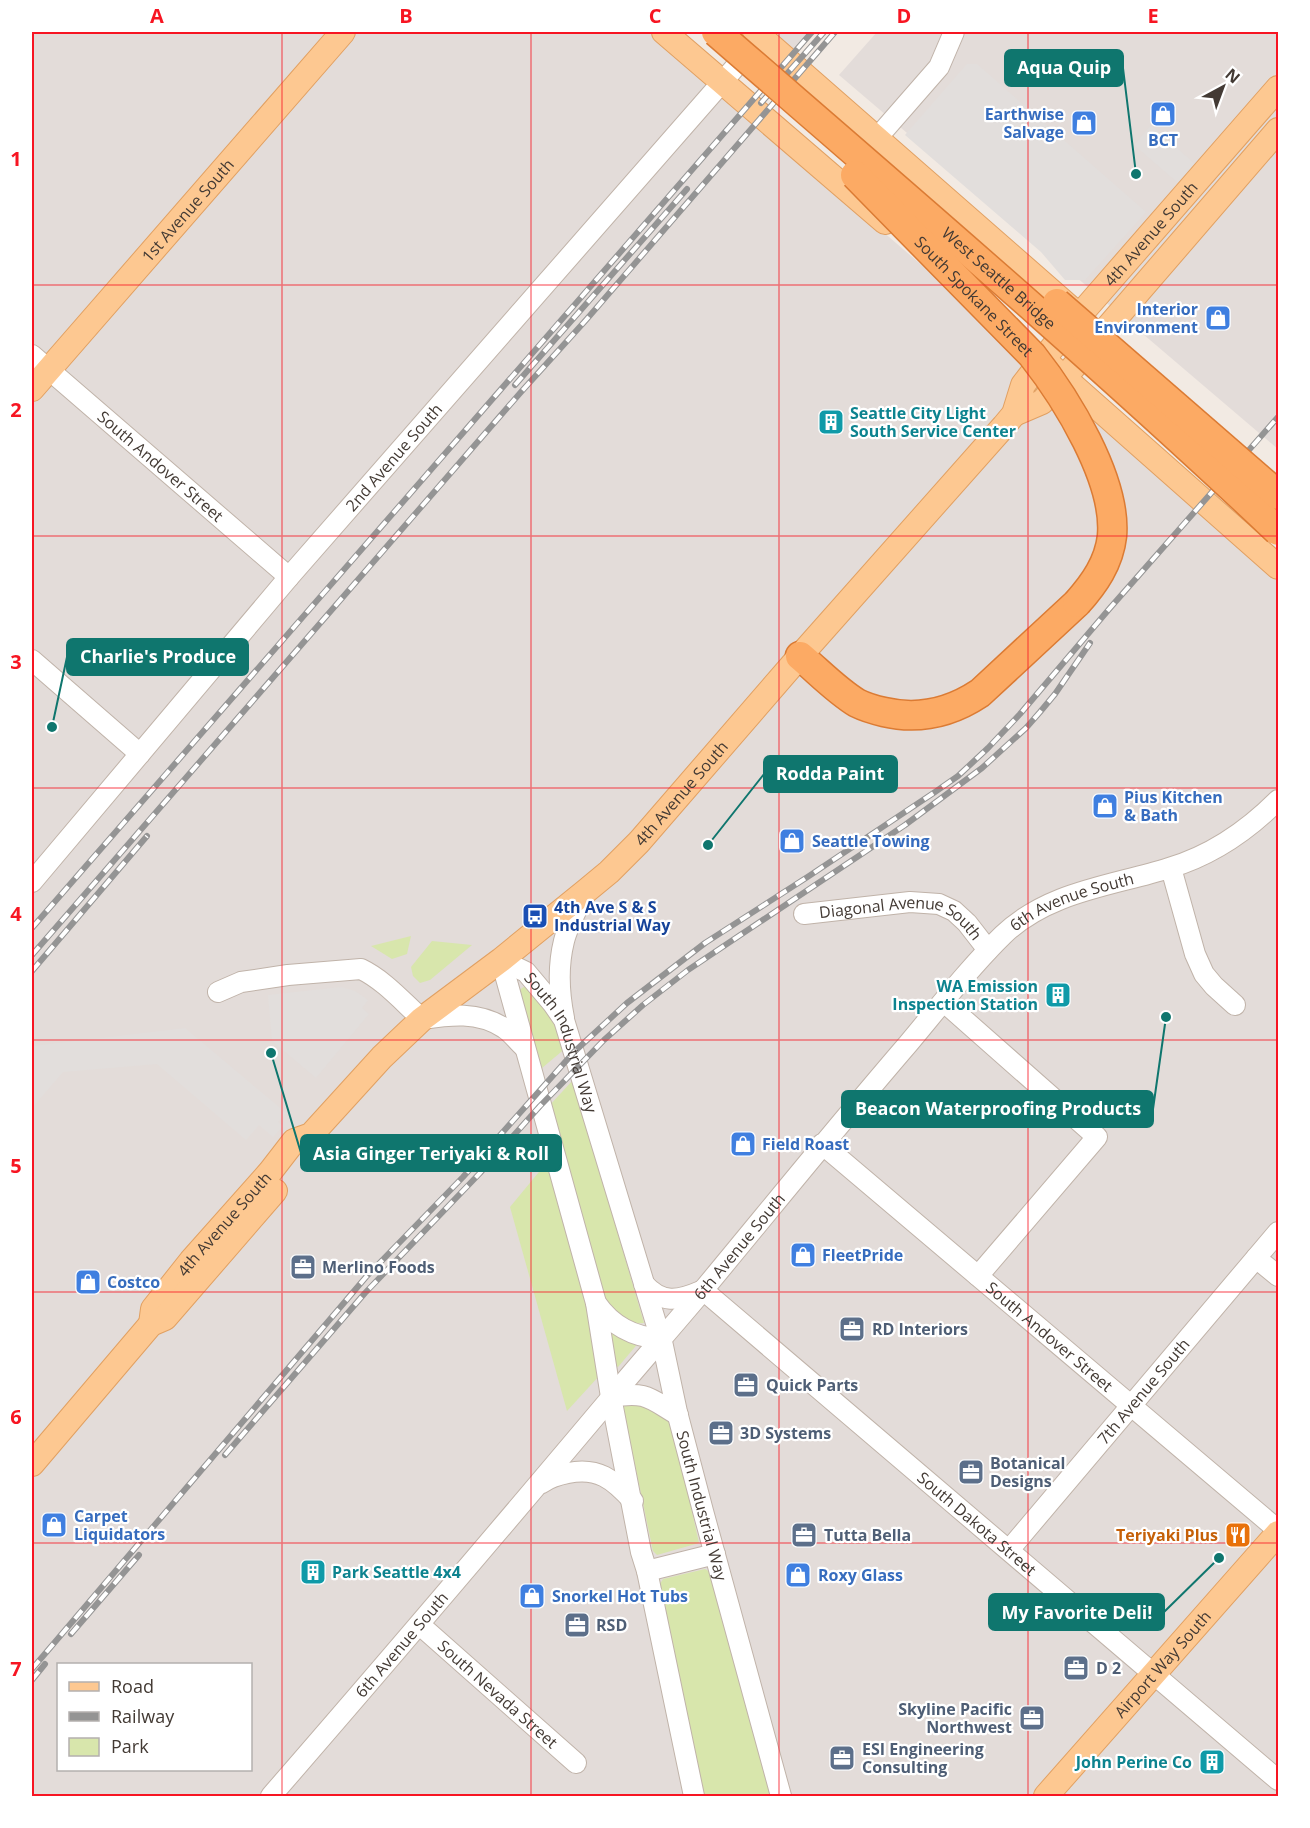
<svg xmlns="http://www.w3.org/2000/svg" width="1310" height="1828" viewBox="0 0 1310 1828" font-family="'Open Sans',sans-serif">
<style>
.industrial{fill:#e3dcd9;fill-rule:evenodd}
.green{fill:#d8e6ac}
.parking{fill:#e2dedc}
.lines{fill:none;stroke-linecap:round;stroke-linejoin:round}
.minor-casing{stroke:#c0b3a9;stroke-width:22}
.major-casing{stroke:#e1a062;stroke-width:26}
.highway-casing{stroke:#db7b34;stroke-width:31}
.minor{stroke:#fff;stroke-width:20}
.major{stroke:#fdc891;stroke-width:24}
.highway{stroke:#fcaa64;stroke-width:28}
.rail-casing{stroke:#949494;stroke-width:6}
.rail{stroke:#fff;stroke-width:4;stroke-dasharray:11;stroke-linecap:butt}
.highway-bridge-casing{stroke:#db7b34;stroke-width:31;stroke-linecap:butt}
.highway-bridge{stroke:#fcaa64;stroke-width:28}
.grid{fill:none;stroke:#f71522;stroke-width:1.5;stroke-opacity:0.55}
.labels{text-anchor:middle;dominant-baseline:central;stroke-width:4.5;stroke-linejoin:round;paint-order:stroke}
.shop-label{font-size:16px;font-weight:bold;fill:#366cbe;stroke:#fff;text-anchor:start}
.street-label{font-size:16px;fill:#433a34;stroke:#fff}
.culture-label{font-size:16px;font-weight:bold;fill:#0d838f;stroke:#fff;text-anchor:start}
.transit-label{font-size:16px;font-weight:bold;fill:#164399;stroke:#fff;text-anchor:start}
.service-label{font-size:16px;font-weight:bold;fill:#4e5e75;stroke:#fff;text-anchor:start}
.food-label{font-size:16px;font-weight:bold;fill:#c56008;stroke:#fff;text-anchor:end}
.leader{fill:none;stroke:#0f766e;stroke-width:2}
.callout-dot{fill:#0f766e;stroke:#fff;stroke-width:2}
.callout{fill:#0f766e;stroke:#0f766e;stroke-width:2}
.callout-label{font-size:18px;text-anchor:middle;font-weight:bold;fill:#fff}
.neatline{fill:none;stroke:#f71522;stroke-width:2}
.grid-label{font-size:20px;text-anchor:middle;font-weight:bold;fill:#f71522}
</style>
<rect width="100%" height="100%" fill="#f2eae3"/>
<!-- industrial -->
<g class="industrial">
<path d="M32,32H651L1278,572V1796H32ZM58,1664H250V1770H58Z"/>
<path d="M773,32H810L794,51Z"/>
<path d="M877,32H1278V449L839,75Z"/>
</g>
<!-- green -->
<g class="green">
<path d="M411,936L407,954L392,959L371,946Z"/>
<path d="M432,941L472,945L430,980L420,983L413,976L411,967Z"/>
<path d="M527,985L547,1005L567,1047L542,1068L519,990Z"/>
<path d="M573,1080L644,1323L629,1324L615,1314L603,1295L549,1106Z"/>
<path d="M548,1161L591,1321L600,1375L567,1411L510,1207Z"/>
<path d="M608,1327L640,1341L618,1367L614,1365Z"/>
<path d="M631,1398L671,1417L699,1543L657,1555L653,1551L623,1408Z"/>
<path d="M705,1569L710,1572L772,1796H698L658,1587L663,1579Z"/>
</g>
<!-- parking -->
<g class="parking">
<path d="M967,64H977L1146,212L1085,280H1065L1041,252L905,135Z"/>
<path d="M1151,125L1195,164L1178,183L1134,145Z"/>
<path d="M341,987L355,991L368,1000L362,1008L369,1014L316,1078L272,1041L268,995Z"/>
<path d="M185,1028L286,1113L278,1122L283,1126L273,1137L259,1125L246,1140L157,1064L63,1072L32,1108V1046Z"/>
</g>
<g class="lines">
<!-- minor casing -->
<g class="minor-casing">
<g id="minor">
<path d="M877,138L939,67L954,32"/>
<path id="s1" d="M32,355L289,577"/>
<path d="M32,660L140,754"/>
<path d="M1171,868L1195,954L1204,974L1214,986L1235,1005"/>
<path id="s2" d="M32,882L289,577L752,48"/>
<path id="s3" d="M804,914L910,902L939,904L954,911L967,923L988,950"/>
<path id="s4" d="M501,960L526,972L553,1004L564,1020L663,1346L677,1412L703,1511L781,1796"/>
<path d="M501,960L596,1303L611,1397L641,1552L647,1571L694,1796"/>
<path d="M218,992L241,982L288,975L361,969C384,980 403,1002 422,1019C450,1015 478,1011 504,1028C511,1032 517,1041 524,1047"/>
<path d="M944,1002L1097,1137L978,1276"/>
<path d="M564,1018C559,993 558,965 564,941C568,925 578,908 585,893"/>
<path id="s5" d="M822,1144L1278,1530"/>
<path d="M1256,1258L1278,1276"/>
<path d="M644,1284C662,1304 678,1301 701,1291"/>
<path id="s6" d="M703,1290L1278,1780"/>
<path d="M596,1303C612,1326 633,1337 661,1339"/>
<path d="M611,1397C647,1391 649,1398 678,1415"/>
<path d="M542,1483C550,1477 558,1475 568,1473C598,1467 613,1479 633,1501"/>
<path id="s7" d="M1009,1550L1278,1232"/>
<path d="M647,1571L715,1554"/>
<path id="s8" d="M420,1625L576,1763"/>
<path id="s9" d="M271,1796C385,1665 498,1532 610,1399C641,1362 673,1326 704,1289C772,1207 839,1124 908,1044C939,1007 969,968 1003,935C1049,891 1112,886 1169,868C1213,855 1247,831 1278,800"/>
</g>
</g>
<!-- major casing -->
<g class="major-casing">
<g id="major">
<path d="M664,32L885,222"/>
<path d="M755,32L1076,313"/>
<path d="M1045,361L1278,567"/>
<path id="s10" d="M32,389L343,32"/>
<path d="M1014,414L1042,402L1064,378L1278,130"/>
<path id="s11" d="M151,1324L153,1309L191,1261L270,1172L294,1141L311,1135L382,1057L422,1019L501,960L586,891L609,872L639,842L800,656L1004,426L1014,414L1023,385L1043,359L1079,316L1278,88"/>
<path d="M32,1464L151,1324L165,1318L275,1191"/>
<path id="s12" d="M1046,1796L1278,1533"/>
</g>
</g>
<!-- highway casing -->
<g class="highway-casing">
<path id="highway" d="M800,656C819,672 837,691 857,703C865,707 875,710 884,712C918,720 950,713 980,693L1077,603"/>
</g>
<!-- minor -->
<use href="#minor" class="minor"/>
<!-- major -->
<use href="#major" class="major"/>
<!-- highway -->
<use href="#highway" class="highway"/>
<!-- rail casing -->
<g class="rail-casing">
<g id="rail">
<path d="M761,103L824,32"/>
<path d="M515,385L687,189"/>
<path d="M32,928L812,32"/>
<path d="M32,955L521,392L586,320L835,32"/>
<path d="M32,971L147,836"/>
<path d="M225,1455L365,1293L480,1173L540,1106L604,1040L643,1005L688,970L905,825L982,768L1026,728L1040,712L1055,694L1090,643"/>
<path d="M71,1634L139,1555"/>
<path d="M32,1669L366,1277L463,1177L574,1052L627,1003L705,943L809,876L935,792L958,776L988,748L1020,714L1110,608L1278,417"/>
<path d="M32,1680L45,1664"/>
</g>
</g>
<!-- rail -->
<use href="#rail" class="rail"/>
<!-- highway-bridge casing -->
<g class="highway-bridge-casing">
<g id="highway-bridge">
<path id="s13" d="M716,32C905,196 1096,359 1278,531"/>
<path id="s14" d="M855,175L1032,355C1066,398 1117,480 1112,536C1109,563 1094,584 1077,603"/>
<path d="M1057,303L1278,495"/>
</g>
</g>
<!-- highway-bridge -->
<use href="#highway-bridge" class="highway-bridge"/>
</g>
<!-- grid -->
<path class="grid" d="M282,32V1796M531,32V1796M779,32V1796M1028,32V1796M32,285H1278M32,536H1278M32,788H1278M32,1040H1278M32,1292H1278M32,1543H1278"/>
<!-- icons -->
<defs>
<g id="shop-square" transform="scale(1.35)"><rect x="-9" y="-9" width="18" height="18" rx="4" fill="#3f7fe0" stroke="#fff"/><path d="M-5-2.5h2.3a2.7 3.5 0 0 1 5.4 0H5L5.5 6h-11ZM-1.5-2.5h3a1.5 2.3 0 0 0-3 0Z" fill="#fff"/></g>
<g id="building-square" transform="scale(1.35)"><rect x="-9" y="-9" width="18" height="18" rx="4" fill="#0f9aa8" stroke="#fff"/><path d="M-4-6H4V6H1V3H-1V6H-4ZM-2.5-4.3h1.7v1.8h-1.7ZM.8-4.3h1.7v1.8H.8ZM-2.5-1h1.7V.8h-1.7ZM.8-1h1.7V.8H.8Z" fill="#fff"/></g>
<g id="bus-square" transform="scale(1.35)"><rect x="-9" y="-9" width="18" height="18" rx="4" fill="#1a4fb4" stroke="#fff"/><path d="M-5-6H5V4H4V6H2V4H-2V6H-4V4H-5ZM-3.5-4V0h7V-4ZM-3.5 1.2v1.5H-2V1.2ZM2 1.2v1.5H3.5V1.2Z" fill="#fff"/></g>
<g id="office-square" transform="scale(1.35)"><rect x="-9" y="-9" width="18" height="18" rx="4" fill="#5c6f8a" stroke="#fff"/><path d="M-6-3h4V-5.5h4V-3h4V5H-6ZM-1-4.5V-3h2v-1.5ZM-6 0V1H6V0Z" fill="#fff"/></g>
<g id="restaurant-square" transform="scale(1.35)"><rect x="-9" y="-9" width="18" height="18" rx="4" fill="#e8710a" stroke="#fff"/><path d="M-5-6h1v4h1v-4h1v4h1v-4h1v5L-1.5 .5V6h-2V.5L-5-1ZM5-6V6H3V1.5H1.5Q1.5-4 5-6Z" fill="#fff"/></g>
</defs>
<g fill-rule="evenodd">
<use href="#shop-square" x="1163" y="114"/>
<use href="#shop-square" x="1084" y="123"/>
<use href="#shop-square" x="1218" y="318"/>
<use href="#building-square" x="831" y="422"/>
<use href="#shop-square" x="1105" y="806"/>
<use href="#shop-square" x="792" y="841"/>
<use href="#bus-square" x="535" y="916"/>
<use href="#building-square" x="1058" y="995"/>
<use href="#shop-square" x="743" y="1144"/>
<use href="#shop-square" x="803" y="1255"/>
<use href="#office-square" x="303" y="1267"/>
<use href="#shop-square" x="88" y="1282"/>
<use href="#office-square" x="852" y="1329"/>
<use href="#office-square" x="746" y="1385"/>
<use href="#office-square" x="721" y="1433"/>
<use href="#office-square" x="971" y="1472"/>
<use href="#shop-square" x="54" y="1525"/>
<use href="#office-square" x="804" y="1535"/>
<use href="#restaurant-square" x="1238" y="1535"/>
<use href="#building-square" x="313" y="1572"/>
<use href="#shop-square" x="798" y="1575"/>
<use href="#shop-square" x="532" y="1596"/>
<use href="#office-square" x="577" y="1625"/>
<use href="#office-square" x="1076" y="1668"/>
<use href="#office-square" x="1032" y="1718"/>
<use href="#office-square" x="842" y="1758"/>
<use href="#building-square" x="1212" y="1762"/>
</g>
<g class="labels">
<!-- shop labels -->
<g class="shop-label">
<text x="1064" y="114" text-anchor="end">Earthwise<tspan x="1064" dy="18">Salvage</tspan></text>
<text x="1163" y="140" text-anchor="middle">BCT</text>
<text x="1198" y="309" text-anchor="end">Interior<tspan x="1198" dy="18">Environment</tspan></text>
<text x="1124" y="797">Pius Kitchen<tspan x="1124" dy="18">&amp; Bath</tspan></text>
<text x="812" y="841">Seattle Towing</text>
<text x="762" y="1144">Field Roast</text>
<text x="822" y="1255">FleetPride</text>
<text x="107" y="1282">Costco</text>
<text x="74" y="1516">Carpet<tspan x="74" dy="18">Liquidators</tspan></text>
<text x="818" y="1575">Roxy Glass</text>
<text x="552" y="1596">Snorkel Hot Tubs</text>
</g>
<!-- street labels -->
<g class="street-label">
<text stroke="none"><textPath href="#s10" startOffset="237">1st Avenue South</textPath></text>
<text stroke="none"><textPath href="#s11" startOffset="1491">4th Avenue South</textPath></text>
<text stroke="none"><textPath href="#s13" startOffset="375">West Seattle Bridge</textPath></text>
<text stroke="none"><textPath href="#s14" startOffset="170">South Spokane Street</textPath></text>
<text stroke="none"><textPath href="#s2" startOffset="558">2nd Avenue South</textPath></text>
<text stroke="none"><textPath href="#s1" startOffset="170">South Andover Street</textPath></text>
<text stroke="none"><textPath href="#s11" startOffset="758">4th Avenue South</textPath></text>
<text stroke="none"><textPath href="#s9" startOffset="1208">6th Avenue South</textPath></text>
<text stroke="none"><textPath href="#s3" startOffset="102">Diagonal Avenue South</textPath></text>
<text stroke="none"><textPath href="#s4" startOffset="108">South Industrial Way</textPath></text>
<text stroke="none"><textPath href="#s11" startOffset="126">4th Avenue South</textPath></text>
<text stroke="none"><textPath href="#s9" startOffset="722">6th Avenue South</textPath></text>
<text stroke="none"><textPath href="#s5" startOffset="298">South Andover Street</textPath></text>
<text stroke="none"><textPath href="#s7" startOffset="208">7th Avenue South</textPath></text>
<text stroke="none"><textPath href="#s4" startOffset="594">South Industrial Way</textPath></text>
<text stroke="none"><textPath href="#s6" startOffset="360">South Dakota Street</textPath></text>
<text stroke="none"><textPath href="#s9" startOffset="200">6th Avenue South</textPath></text>
<text stroke="none"><textPath href="#s12" startOffset="176">Airport Way South</textPath></text>
<text stroke="none"><textPath href="#s8" startOffset="104">South Nevada Street</textPath></text>
</g>
<!-- culture labels -->
<g class="culture-label">
<text x="850" y="413">Seattle City Light<tspan x="850" dy="18">South Service Center</tspan></text>
<text x="1038" y="986" text-anchor="end">WA Emission<tspan x="1038" dy="18">Inspection Station</tspan></text>
<text x="332" y="1572">Park Seattle 4x4</text>
<text x="1192" y="1762" text-anchor="end">John Perine Co</text>
</g>
<!-- transit labels -->
<g class="transit-label">
<text x="554" y="907">4th Ave S &amp; S<tspan x="554" dy="18">Industrial Way</tspan></text>
</g>
<!-- service labels -->
<g class="service-label">
<text x="322" y="1267">Merlino Foods</text>
<text x="872" y="1329">RD Interiors</text>
<text x="766" y="1385">Quick Parts</text>
<text x="740" y="1433">3D Systems</text>
<text x="990" y="1463">Botanical<tspan x="990" dy="18">Designs</tspan></text>
<text x="824" y="1535">Tutta Bella</text>
<text x="596" y="1625">RSD</text>
<text x="1096" y="1668">D 2</text>
<text x="1012" y="1709" text-anchor="end">Skyline Pacific<tspan x="1012" dy="18">Northwest</tspan></text>
<text x="862" y="1749">ESI Engineering<tspan x="862" dy="18">Consulting</tspan></text>
</g>
<!-- food labels -->
<g class="food-label">
<text x="1218" y="1535">Teriyaki Plus</text>
</g>
</g>
<!-- callouts -->
<path class="leader" d="M1136 174L1123 68M52 727L67 657M708 845L764 774M1166 1017L1153 1109M271 1053L301 1153M1219 1558L1164 1612"/>
<g class="callout-dot">
<circle cx="1136" cy="174" r="6"/>
<circle cx="52" cy="727" r="6"/>
<circle cx="708" cy="845" r="6"/>
<circle cx="1166" cy="1017" r="6"/>
<circle cx="271" cy="1053" r="6"/>
<circle cx="1219" cy="1558" r="6"/>
</g>
<g class="callout">
<rect x="1005" y="50" width="118" height="36" rx="6"/>
<rect x="67" y="639" width="181" height="36" rx="6"/>
<rect x="764" y="756" width="133" height="36" rx="6"/>
<rect x="842" y="1091" width="311" height="36" rx="6"/>
<rect x="301" y="1135" width="260" height="36" rx="6"/>
<rect x="989" y="1594" width="175" height="36" rx="6"/>
</g>
<g class="callout-label">
<text x="1064" y="74">Aqua Quip</text>
<text x="158" y="663">Charlie's Produce</text>
<text x="830" y="780">Rodda Paint</text>
<text x="998" y="1115">Beacon Waterproofing Products</text>
<text x="431" y="1160">Asia Ginger Teriyaki &amp; Roll</text>
<text x="1077" y="1619">My Favorite Deli!</text>
</g>
<!-- border -->
<rect width="1310" height="1828" fill="none" stroke="#ffffff" stroke-width="66"/>
<!-- legend -->
<rect x="57" y="1663" width="195" height="108" fill="#ffffff" stroke="#b4b0ae" stroke-width="1.5"/>
<rect x="69" y="1682" width="30" height="9" fill="#fdc891" stroke="#b4b0ae" stroke-width="1.5"/>
<text x="111" y="1693" font-size="18" fill="#433a34">Road</text>
<rect x="69" y="1712" width="30" height="9" fill="#949494" stroke="#b4b0ae" stroke-width="1.5"/>
<text x="111" y="1723" font-size="18" fill="#433a34">Railway</text>
<rect x="69" y="1738" width="30" height="18" fill="#d8e6ac" stroke="#b4b0ae" stroke-width="1.5"/>
<text x="111" y="1753" font-size="18" fill="#433a34">Park</text>
<!-- north arrow -->
<g transform="translate(1223 87) rotate(41)" stroke="#ffffff" stroke-width="4.5" paint-order="stroke">
<path d="M0-4.5L10 22L0 15L-10 22Z" fill="#433a34"/>
<text y="-9" font-size="16" font-weight="bold" text-anchor="middle" fill="#433a34">N</text>
</g>
<rect x="33" y="33" width="1244" height="1762" class="neatline"/>
<g class="grid-label">
<text x="157" y="23">A</text>
<text x="406" y="23">B</text>
<text x="655" y="23">C</text>
<text x="904" y="23">D</text>
<text x="1153" y="23">E</text>
<text x="16" y="166">1</text>
<text x="16" y="417">2</text>
<text x="16" y="669">3</text>
<text x="16" y="921">4</text>
<text x="16" y="1173">5</text>
<text x="16" y="1424">6</text>
<text x="16" y="1676">7</text>
</g>
</svg>
